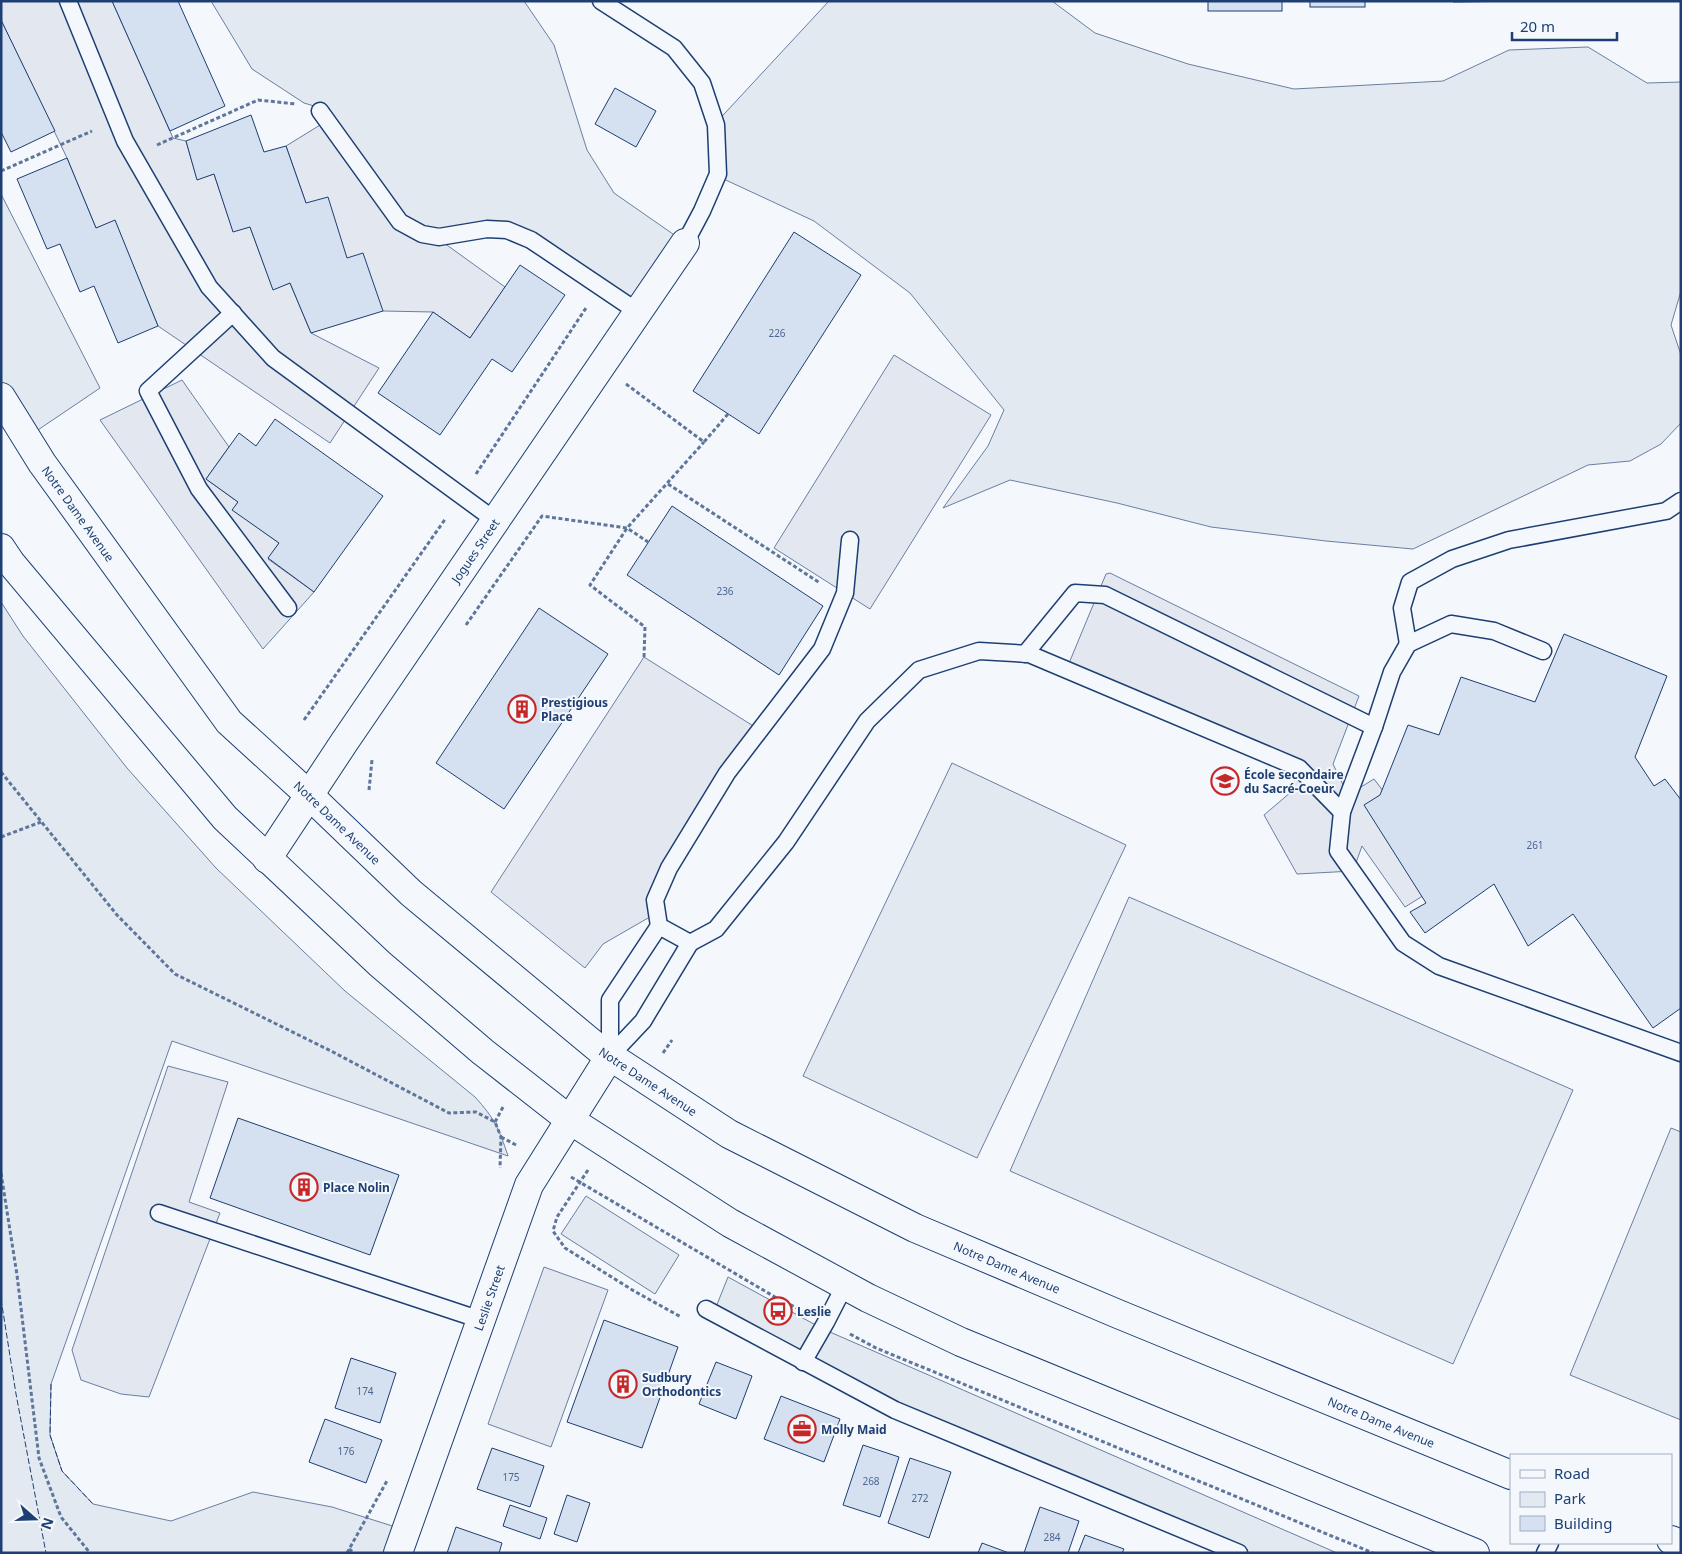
<svg xmlns="http://www.w3.org/2000/svg" width="1682" height="1554" viewBox="0 0 1682 1554" font-family="'Noto Sans',sans-serif">
<style>
.green{fill:#e3e9f0;stroke:#687fa3}
.parking{fill:#e3e8f0;stroke:#687fa3}
.building{fill:#d5e0f0;stroke:#1d3f73}
.lines{fill:none;stroke-linecap:round;stroke-linejoin:round}
.service-casing{stroke:#1d3f73;stroke-width:19}
.minor-casing{stroke:#1d3f73;stroke-width:30}
.secondary-casing{stroke:#1d3f73;stroke-width:30}
.path{stroke:#5e769c;stroke-width:3;stroke-dasharray:4 2.5;stroke-linecap:butt}
.service{stroke:#f4f7fb;stroke-width:16}
.minor{stroke:#f4f7fb;stroke-width:28}
.secondary{stroke:#f4f7fb;stroke-width:28}
.fence{stroke:#1d3f73;stroke-width:1;stroke-dasharray:6 2.5;stroke-linecap:butt}
.labels{text-anchor:middle;dominant-baseline:central;stroke-width:4;stroke-linejoin:round;paint-order:stroke}
.number-label{font-size:10px;fill:#4b6792}
.street-label{font-size:12px;fill:#1d3f73;stroke:#f4f7fb}
.poi-label{font-size:12px;font-weight:bold;fill:#1d3f73;stroke:#f4f7fb;text-anchor:start}
</style>
<rect width="100%" height="100%" fill="#f4f7fb"/>
<!-- green -->
<g class="green">
<path d="M211,1H524L554,45L587,150L614,193L683,241L637,308L533,238L441,234L403,218L324,109L304,103L252,69Z"/>
<path d="M829,1H1052L1095,33L1188,64L1294,89L1443,81L1509,50L1588,47L1647,83L1681,82V291L1671,325L1681,355V423L1661,444L1630,461L1588,465L1413,549L1326,541L1211,527L1117,503L1010,480L943,508L988,446L1004,410L910,293L814,221L715,175L713,126Z"/>
<path d="M1,194L100,388L29,436L1,390Z"/>
<path d="M1,602L23,636L127,768L216,868L345,991L475,1097C495,1119 499,1129 508,1156L172,1041L51,1384L50,1435L62,1471L93,1504L171,1521L253,1492L332,1507L402,1529L395,1553H1Z"/>
<path d="M952,763L1126,845L977,1158L803,1076Z"/>
<path d="M1129,897L1573,1090L1453,1364L1010,1171Z"/>
<path d="M1671,1128L1681,1132V1420L1570,1375Z"/>
<path d="M586,1196L679,1255L655,1294L561,1234Z"/>
<path d="M728,1277L823,1329L1337,1553H1247L897,1409L714,1312Z"/>
</g>
<!-- parking -->
<g class="parking">
<path d="M1,1H112L173,138L186,141L197,179L214,174L233,231L250,227L273,289L290,283L311,333L379,368L330,443L158,326L115,221L96,228L67,158L1,20Z"/>
<path d="M325,122L399,224L440,240L505,287L470,338L433,312L383,311L306,203L286,146Z"/>
<path d="M894,355L991,415L870,609L774,548Z"/>
<path d="M182,380L229,447L206,479L238,502L233,510L279,543L268,559L314,592L263,649L100,420Z"/>
<path d="M1110,573L1359,696L1333,764L1348,795L1374,779L1450,879L1405,907L1362,846L1353,871L1297,874L1264,815L1291,792L1300,764L1067,668L1106,574Z"/>
<path d="M644,657L758,729L725,772L655,914L603,944L585,968L491,892Z"/>
<path d="M168,1066L228,1082L189,1202L220,1213L149,1397L121,1394L81,1380L72,1350Z"/>
<path d="M544,1267L608,1290L551,1447L488,1424Z"/>
</g>
<!-- building -->
<g class="building">
<path d="M112,1H178L225,106L170,131Z"/>
<rect x="1208" y="1" width="74" height="10"/>
<rect x="1310" y="1" width="55" height="6"/>
<path d="M1453,1H1527L1453,2Z"/>
<path d="M1,20L55,131L11,152L1,132Z"/>
<path d="M615,88L656,111L636,147L595,124Z"/>
<path d="M251,115L264,152L286,146L306,203L328,197L347,258L363,253L383,311L311,333L290,283L273,290L250,227L233,232L214,174L197,180L186,141Z"/>
<path d="M67,158L96,228L115,220L158,326L118,343L94,286L80,292L60,244L47,249L17,179Z"/>
<path d="M794,232L861,275L759,434L693,391Z"/>
<path d="M520,265L565,295L512,372L492,359L440,435L378,393L433,312L470,338Z"/>
<path d="M275,419L383,496L314,592L268,558L279,543L232,510L238,502L206,479L239,433L256,446Z"/>
<path d="M672,506L823,606L779,675L627,575Z"/>
<path d="M539,608L608,654L504,809L436,763Z"/>
<path d="M1564,634L1667,676L1635,757L1654,786L1665,779L1681,800V1008L1653,1028L1573,914L1528,946L1494,884L1425,933L1410,912L1426,903L1364,805L1380,795L1408,725L1439,735L1461,677L1535,702Z"/>
<path d="M238,1118L399,1175L370,1255L210,1198Z"/>
<path d="M604,1320L678,1347L642,1448L567,1422Z"/>
<path d="M351,1358L396,1373L380,1423L335,1408Z"/>
<path d="M716,1362L752,1376L736,1419L699,1404Z"/>
<path d="M781,1396L840,1419L824,1462L764,1439Z"/>
<path d="M325,1419L382,1440L366,1483L309,1462Z"/>
<path d="M863,1445L899,1457L880,1517L843,1505Z"/>
<path d="M492,1448L544,1466L530,1507L477,1489Z"/>
<path d="M910,1458L951,1472L929,1538L888,1523Z"/>
<path d="M567,1495L590,1503L577,1542L554,1534Z"/>
<path d="M510,1505L547,1518L540,1539L503,1526Z"/>
<path d="M1040,1507L1079,1521L1068,1553H1024Z"/>
<path d="M456,1527L502,1543L499,1553H447Z"/>
<path d="M1085,1535L1124,1549L1122,1553H1078Z"/>
<path d="M982,1543L1009,1553H978Z"/>
</g>
<g class="lines">
<!-- service casing -->
<g class="service-casing">
<g id="service">
<path d="M68,1L125,141L209,287L273,358L496,521"/>
<path d="M601,1L674,48L702,83L716,125L718,174L702,211L685,243"/>
<path d="M320,111L400,222L422,234L439,237L487,229L507,230L531,240L638,312"/>
<path d="M233,313L148,391L199,489L288,608"/>
<path d="M850,540L845,593L822,649L727,773L669,868L655,900L659,926L690,943L716,929L786,842L867,721L919,670L979,651L1029,654L1299,768L1342,812"/>
<path d="M1408,644L1402,608L1410,582L1452,559L1509,540L1666,511L1681,501"/>
<path d="M1025,654L1075,593L1105,595L1374,727L1342,812L1338,851L1403,943L1439,966L1681,1053"/>
<path d="M1374,727L1392,672L1408,644L1451,624L1494,631L1543,651"/>
<path d="M610,1056V1000L659,926"/>
<path d="M610,1056L643,1021L690,943"/>
<path d="M159,1213L481,1320"/>
<path d="M706,1309L895,1410L1239,1553"/>
<path d="M803,1362L826,1322L845,1285"/>
<path d="M1545,1553L1550,1543"/>
</g>
</g>
<!-- minor casing -->
<g class="minor-casing">
<g id="minor">
<path id="s1" d="M267,859L345,741L685,243"/>
<path id="s2" d="M398,1553L529,1185L610,1056"/>
</g>
</g>
<!-- secondary casing -->
<g class="secondary-casing">
<g id="secondary">
<path id="s3" d="M1,397L42,463L229,722L309,795L411,893L599,1049L729,1134L915,1228L1118,1314L1511,1475"/>
<path d="M1,548L11,563L225,818L380,964L483,1052L570,1120L730,1223L868,1298L961,1342L1475,1553"/>
<path d="M1671,1540L1681,1544"/>
</g>
</g>
<!-- path -->
<g class="path">
<path d="M157,145L258,100L296,104"/>
<path d="M1,171L92,131"/>
<path d="M626,384L704,442L728,414"/>
<path d="M476,474L586,308"/>
<path d="M668,484L820,583"/>
<path d="M466,625L542,516L627,528L648,542"/>
<path d="M644,657L645,627L590,585L627,528L704,442"/>
<path d="M304,720L446,518"/>
<path d="M1,772L117,915L175,974L331,1051L449,1113L476,1112L495,1122L501,1137L500,1168"/>
<path d="M369,790L372,760"/>
<path d="M1,837L41,822"/>
<path d="M663,1053L672,1040"/>
<path d="M495,1122L503,1107"/>
<path d="M501,1137L516,1145"/>
<path d="M588,1170L557,1217L553,1231L565,1248L634,1291L681,1317"/>
<path d="M1,1173L17,1275L39,1458L61,1517L90,1553"/>
<path d="M571,1177L775,1297L801,1310"/>
<path d="M850,1334L876,1348L1373,1553"/>
<path d="M349,1549L354,1553"/>
<path d="M347,1553L388,1479"/>
</g>
<!-- service -->
<use href="#service" class="service"/>
<!-- minor -->
<use href="#minor" class="minor"/>
<!-- secondary -->
<use href="#secondary" class="secondary"/>
<!-- fence -->
<g class="fence">
<path d="M1,1299L16,1394L46,1553"/>
<path d="M51,1384L50,1435L62,1471L93,1504"/>
</g>
</g>
<!-- icons -->
<defs>
<g id="building-ring" transform="scale(1.4375)"><circle r="9.5" fill="#f4f7fb" stroke="#c62828" stroke-width="1.5"/><path d="M-4-6H4V6H1V3H-1V6H-4ZM-2.5-4.3h1.7v1.8h-1.7ZM.8-4.3h1.7v1.8H.8ZM-2.5-1h1.7V.8h-1.7ZM.8-1h1.7V.8H.8Z" fill="#c62828"/></g>
<g id="school-ring" transform="scale(1.4375)"><circle r="9.5" fill="#f4f7fb" stroke="#c62828" stroke-width="1.5"/><path d="M0-5L7-2L0 1L-7-2ZM-4 1L0 2.5L4 1V4Q0 6-4 4Z" fill="#c62828"/></g>
<g id="bus-ring" transform="scale(1.4375)"><circle r="9.5" fill="#f4f7fb" stroke="#c62828" stroke-width="1.5"/><path d="M-5-6H5V4H4V6H2V4H-2V6H-4V4H-5ZM-3.5-4V0h7V-4ZM-3.5 1.2v1.5H-2V1.2ZM2 1.2v1.5H3.5V1.2Z" fill="#c62828"/></g>
<g id="office-ring" transform="scale(1.4375)"><circle r="9.5" fill="#f4f7fb" stroke="#c62828" stroke-width="1.5"/><path d="M-6-3h4V-5.5h4V-3h4V5H-6ZM-1-4.5V-3h2v-1.5ZM-6 0V1H6V0Z" fill="#c62828"/></g>
</defs>
<g fill-rule="evenodd">
<use href="#building-ring" x="522" y="709"/>
<use href="#school-ring" x="1225" y="781"/>
<use href="#building-ring" x="304" y="1187"/>
<use href="#bus-ring" x="778" y="1311"/>
<use href="#building-ring" x="623" y="1384"/>
<use href="#office-ring" x="802" y="1429"/>
</g>
<g class="labels">
<!-- number labels -->
<g class="number-label">
<text x="777" y="333">226</text>
<text x="725" y="591">236</text>
<text x="1535" y="845">261</text>
<text x="365" y="1391">174</text>
<text x="346" y="1451">176</text>
<text x="511" y="1477">175</text>
<text x="871" y="1481">268</text>
<text x="920" y="1498">272</text>
<text x="1052" y="1537">284</text>
</g>
<!-- street labels -->
<g class="street-label">
<text stroke="none"><textPath href="#s3" startOffset="140">Notre Dame Avenue</textPath></text>
<text stroke="none"><textPath href="#s1" startOffset="372">Jogues Street</textPath></text>
<text stroke="none"><textPath href="#s3" startOffset="545">Notre Dame Avenue</textPath></text>
<text stroke="none"><textPath href="#s3" startOffset="950">Notre Dame Avenue</textPath></text>
<text stroke="none"><textPath href="#s3" startOffset="1355">Notre Dame Avenue</textPath></text>
<text stroke="none"><textPath href="#s2" startOffset="271">Leslie Street</textPath></text>
<text stroke="none"><textPath href="#s3" startOffset="1760">Notre Dame Avenue</textPath></text>
</g>
<!-- poi labels -->
<g class="poi-label">
<text x="541" y="702">Prestigious<tspan x="541" dy="14">Place</tspan></text>
<text x="1244" y="774">École secondaire<tspan x="1244" dy="14">du Sacré-Coeur</tspan></text>
<text x="323" y="1187">Place Nolin</text>
<text x="797" y="1311">Leslie</text>
<text x="642" y="1377">Sudbury<tspan x="642" dy="14">Orthodontics</tspan></text>
<text x="821" y="1429">Molly Maid</text>
</g>
</g>
<!-- border -->
<rect width="1682" height="1554" fill="none" stroke="#1d3f73" stroke-width="5"/>
<!-- legend -->
<rect x="1510" y="1454" width="162" height="90" fill="#f4f7fb" stroke="#9eadc5"/>
<rect x="1520" y="1470" width="25" height="8" fill="#f4f7fb" stroke="#9eadc5"/>
<text x="1554" y="1479" font-size="15" fill="#1d3f73">Road</text>
<rect x="1520" y="1492" width="25" height="15" fill="#e3e9f0" stroke="#9eadc5"/>
<text x="1554" y="1504" font-size="15" fill="#1d3f73">Park</text>
<rect x="1520" y="1516" width="25" height="15" fill="#d5e0f0" stroke="#9eadc5"/>
<text x="1554" y="1529" font-size="15" fill="#1d3f73">Building</text>
<!-- north arrow -->
<g transform="translate(35 1519) rotate(110)" stroke="#f4f7fb" stroke-width="4" paint-order="stroke">
<path d="M0-4L9 19L0 12L-9 19Z" fill="#1d3f73"/>
<text y="-8" font-size="14" font-weight="bold" text-anchor="middle" fill="#1d3f73">N</text>
</g>
<!-- scale -->
<path d="M1512 32v8h105v-8" fill="none" stroke="#1d3f73" stroke-width="2.5"/>
<text x="1520" y="32" font-size="15" fill="#1d3f73" stroke="#f4f7fb" stroke-width="4" paint-order="stroke">20 m</text>
</svg>
